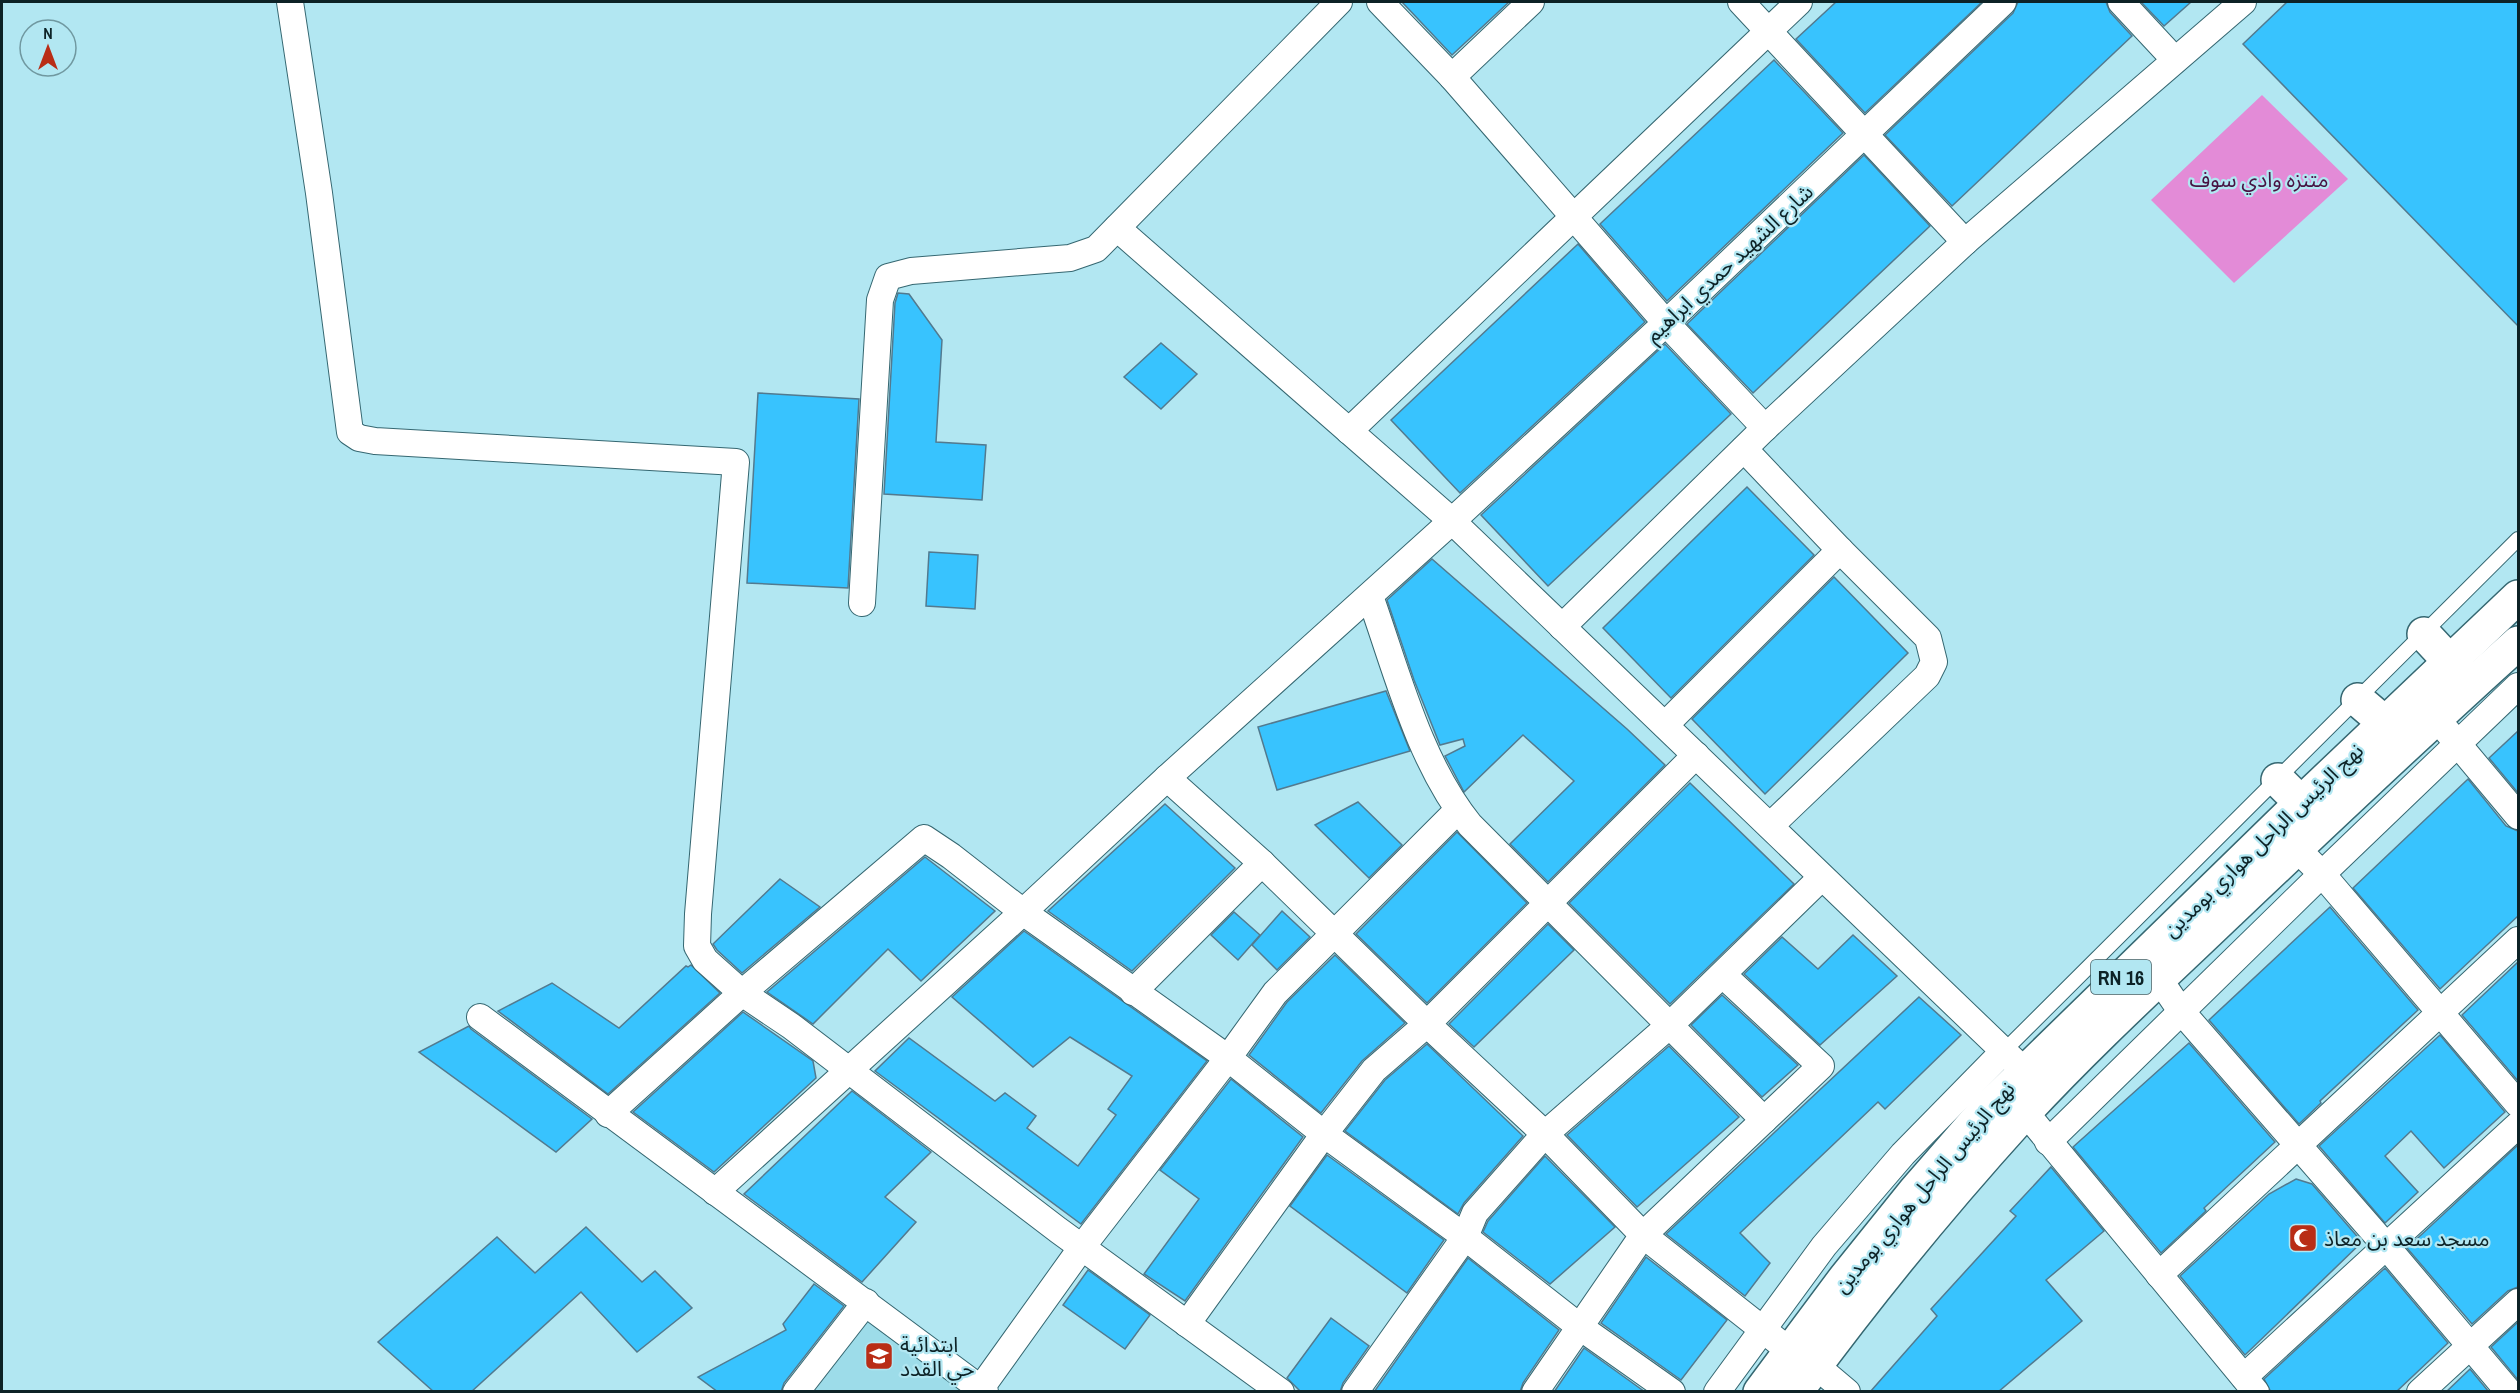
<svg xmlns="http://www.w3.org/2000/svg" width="2520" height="1393" viewBox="0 0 2520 1393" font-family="'Archivo Narrow','Noto Sans Arabic',sans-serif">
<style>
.built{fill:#9ddce9}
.green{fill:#e38bd7}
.building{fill:#38c3fe;stroke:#527a8f;stroke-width:1.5}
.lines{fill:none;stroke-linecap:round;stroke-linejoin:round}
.lane-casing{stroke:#356771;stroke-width:16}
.street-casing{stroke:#356771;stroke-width:28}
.primary-casing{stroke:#356771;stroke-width:36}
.lane{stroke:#fff;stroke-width:14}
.street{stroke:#fff;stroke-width:26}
.primary{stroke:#fff;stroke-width:33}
.labels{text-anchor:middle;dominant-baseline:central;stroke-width:4.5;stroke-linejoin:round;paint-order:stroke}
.shield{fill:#b2e7f2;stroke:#3e5d63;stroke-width:1.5}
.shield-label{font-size:20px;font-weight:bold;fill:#0d2226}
.park-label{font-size:21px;fill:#481242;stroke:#b2e7f2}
.street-label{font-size:21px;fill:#0d2226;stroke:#b2e7f2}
.poi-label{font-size:21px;fill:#0d2226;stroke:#b2e7f2;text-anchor:start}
</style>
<rect width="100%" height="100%" fill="#b2e7f2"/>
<!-- built -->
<path class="built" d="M869,1320L964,1392H814Z"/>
<!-- green -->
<path class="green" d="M2262,95L2348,179L2234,283L2151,200Z"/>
<!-- building -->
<g class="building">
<path d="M1402,2H1509L1452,55Z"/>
<path d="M1836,2H1982L1865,113L1796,39Z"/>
<path d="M2018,2H2106L2110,12L2132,36L1952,206L1885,135L2013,13Z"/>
<path d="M2141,2H2191L2164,26Z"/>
<path d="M2287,2H2518V326L2243,44Z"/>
<path d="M1774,60L1843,133L1667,301L1600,224Z"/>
<path d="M1864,155L1930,226L1753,393L1687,324Z"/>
<path d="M1578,244L1645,322L1460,493L1391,420Z"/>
<path d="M898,293L909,294L942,340L936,442L986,445L982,500L884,494L895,303Z"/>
<path d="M1161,343L1197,374L1161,409L1124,377Z"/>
<path d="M1665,344L1731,414L1548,586L1481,515Z"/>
<path d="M758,393L859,399L848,588L747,583Z"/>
<path d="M1747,487L1814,555L1671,698L1603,628Z"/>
<path d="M929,552L978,555L975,609L926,606Z"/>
<path d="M1432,559L1627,729L1665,765L1548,882L1510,844L1574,781L1523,735L1464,792L1445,756L1465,746L1463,739L1440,745L1414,680L1387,600Z"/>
<path d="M1834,577L1908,653L1765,794L1692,719Z"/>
<path d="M1386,691L1410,751L1277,790L1258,727Z"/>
<path d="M2518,731V793L2489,758Z"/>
<path d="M2468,779L2506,826L2518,831V916L2440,989L2353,888Z"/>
<path d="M1690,783L1794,884L1670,1004L1569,903Z"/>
<path d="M1358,802L1402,845L1369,878L1315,825Z"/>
<path d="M1165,804L1235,868L1132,971L1048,911Z"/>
<path d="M1457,832L1527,903L1427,1003L1356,934Z"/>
<path d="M925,857L995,911L921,981L888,949L813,1024L767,992Z"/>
<path d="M780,879L820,907L742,973L717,950L713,944Z"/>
<path d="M2330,907L2418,1010L2320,1101L2321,1103L2299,1124L2209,1020Z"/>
<path d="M1282,911L1310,937L1277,970L1252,945Z"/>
<path d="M1234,912L1260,935L1238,960L1211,935Z"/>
<path d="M1548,924L1574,950L1474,1047L1449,1024Z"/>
<path d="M1024,931L1207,1061L1081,1224L875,1071L909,1038L995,1101L1005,1093L1036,1116L1027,1128L1078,1166L1116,1115L1108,1109L1132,1076L1070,1037L1033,1067L952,997Z"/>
<path d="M1853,935L1897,976L1820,1045L1744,974L1782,937L1818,969Z"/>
<path d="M1335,955L1405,1023L1362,1061L1321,1113L1249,1055L1287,1002Z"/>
<path d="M2518,962V1081L2462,1015Z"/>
<path d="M691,965L720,993L608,1094L498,1011L552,983L619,1028L686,966L688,967Z"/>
<path d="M1722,995L1798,1065L1762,1097L1691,1025Z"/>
<path d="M1919,997L1961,1035L1885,1109L1878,1102L1740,1233L1770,1263L1745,1296L1666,1234Z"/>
<path d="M743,1012L813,1061L816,1078L714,1172L633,1112Z"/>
<path d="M469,1026L471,1029L592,1119L556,1152L419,1052Z"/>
<path d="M2440,1035L2505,1112L2444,1168L2411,1131L2385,1156L2418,1192L2385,1223L2319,1146Z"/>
<path d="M2189,1043L2275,1142L2204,1208L2206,1211L2161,1253L2073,1147Z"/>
<path d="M1427,1044L1523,1136L1464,1203L1458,1214L1345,1131L1385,1080Z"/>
<path d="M1669,1046L1739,1117L1637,1207L1567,1135Z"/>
<path d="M1231,1079L1303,1137L1185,1301L1144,1274L1199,1199L1160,1170Z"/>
<path d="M852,1091L931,1152L885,1197L916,1222L862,1282L744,1194Z"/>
<path d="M2518,1145V1287L2508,1291L2472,1324L2407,1248Z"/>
<path d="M1327,1155L1444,1240L1407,1293L1290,1206Z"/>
<path d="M1545,1156L1615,1227L1550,1284L1483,1232L1488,1221Z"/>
<path d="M2051,1167L2104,1231L2046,1280L2082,1321L1998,1392H1870L1937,1316L1931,1309L2016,1216L2010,1211Z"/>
<path d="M2296,1179L2312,1184L2362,1242L2245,1355L2180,1276L2269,1194Z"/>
<path d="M586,1227L642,1282L655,1271L692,1308L637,1352L581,1292L471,1392H434L378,1342L497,1237L535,1273Z"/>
<path d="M1646,1257L1727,1320L1681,1380L1601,1323Z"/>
<path d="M1468,1258L1559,1330L1523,1383L1520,1392H1374Z"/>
<path d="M2385,1268L2448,1343L2396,1392H2271L2264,1379Z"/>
<path d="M1088,1270L1150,1315L1125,1349L1063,1305Z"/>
<path d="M814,1284L844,1306L784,1383L781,1392H718L698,1377L786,1330L783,1324Z"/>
<path d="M1331,1318L1369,1346L1343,1383L1340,1392H1301L1287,1378Z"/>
<path d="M2518,1322V1380L2491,1347Z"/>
<path d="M1584,1348L1645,1392H1554Z"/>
<path d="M2470,1369L2489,1392H2446Z"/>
</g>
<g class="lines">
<!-- lane casing -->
<g class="lane-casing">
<path id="lane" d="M2003,1052L2518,539"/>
</g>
<!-- street casing -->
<g class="street-casing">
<g id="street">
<path d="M290,2L319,193L350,432L359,438L375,441L736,462L698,914L697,946L705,960L742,993L791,1026L1058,1230L1281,1392"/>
<path d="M1380,2L1452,77"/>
<path d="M1531,2L1452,77L1666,323L1765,428"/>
<path d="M1741,2L1965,242"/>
<path d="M2121,2L2175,60"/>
<path d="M1117,228L1452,521L2039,1085"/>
<path d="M1349,431L1799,2"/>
<path d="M1744,449L1840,550L1928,638L1934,662L1927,676L1770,826"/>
<path d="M1370,596C1397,672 1419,762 1470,825L1764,1120"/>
<path d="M862,603L880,300L888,277L911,271L1070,258L1096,249L1339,2"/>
<path d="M1562,627L1765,428L1965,242L2243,2"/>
<path d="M1665,725L1840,550"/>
<path d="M2447,731L2518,816"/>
<path d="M1167,778L1262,863L1427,1024L1545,1134L1643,1235L1790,1351"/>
<path d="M2296,848L2322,874L2518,1104"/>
<path d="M2159,979L2181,1011L2386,1246L2509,1392"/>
<path d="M1133,992L1262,863"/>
<path d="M480,1017L985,1392"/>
<path d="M2025,1112L2256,1392"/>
<path d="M608,1114L742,993L924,838L951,856L1023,912L1228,1058L1324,1134L1465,1237L1580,1327L1672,1392"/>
<path d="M2048,1142L2322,874L2518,686"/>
<path d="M715,1192L1023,912L1167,778L1452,521L1666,323L2003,2"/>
<path d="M2159,1275L2518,940"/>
<path d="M1187,1324L1324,1134L1374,1070L1427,1024L1696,755"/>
<path d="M1815,1365L1847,1392"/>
<path d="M2244,1377L2518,1125"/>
<path d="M981,1388L1082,1247L1228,1058L1275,993L1458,810"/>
<path d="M796,1392L866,1302"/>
<path d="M1355,1392L1465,1237L1475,1213L1545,1134L1670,1025L1821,878"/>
<path d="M1535,1392L1643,1235L1821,1066L1723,975"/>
<path d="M1717,1392L1824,1246L1903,1154L2003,1052"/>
<path d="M2420,1392L2518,1302"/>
</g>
</g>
<!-- primary casing -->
<g class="primary-casing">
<g id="primary">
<path d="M2424,634L2466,679"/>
<path d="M2358,700L2385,723"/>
<path d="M2278,780L2316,818"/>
<path d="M1760,1392L1845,1278L1915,1191L1982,1114L2301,803L2518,597"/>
<path d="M1796,1392C1867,1295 1944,1201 2025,1112C2089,1043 2159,979 2227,914C2323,823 2420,731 2518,643"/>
</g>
</g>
<!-- lane -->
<use href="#lane" class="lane"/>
<!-- street -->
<use href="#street" class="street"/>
<!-- primary -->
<use href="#primary" class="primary"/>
</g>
<!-- icons -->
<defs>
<g id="mosque-square" transform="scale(1.5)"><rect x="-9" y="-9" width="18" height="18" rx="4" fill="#b92d16" stroke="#b2e7f2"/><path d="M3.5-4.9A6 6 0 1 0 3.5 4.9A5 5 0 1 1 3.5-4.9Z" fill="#fff"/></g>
<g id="school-square" transform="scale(1.5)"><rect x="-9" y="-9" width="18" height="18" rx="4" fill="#b92d16" stroke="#b2e7f2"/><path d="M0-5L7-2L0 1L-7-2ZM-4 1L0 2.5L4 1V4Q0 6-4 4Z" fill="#fff"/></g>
</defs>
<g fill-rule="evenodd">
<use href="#mosque-square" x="2303" y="1238"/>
<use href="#school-square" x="879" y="1356"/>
</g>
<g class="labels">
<!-- shield labels -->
<rect class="shield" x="2091" y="960" width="60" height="34" rx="4.5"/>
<g class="shield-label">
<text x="2121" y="977">RN 16</text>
</g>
<!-- park labels -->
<g class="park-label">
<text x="2259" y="179">متنزه وادي سوف</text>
</g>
<!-- street labels -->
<g class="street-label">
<text transform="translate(1729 263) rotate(-43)">شارع الشهيد حمدي ابراهيم</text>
<text transform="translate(2263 840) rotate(-44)">نهج الرئيس الراحل هواري بومدين</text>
<text transform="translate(1924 1187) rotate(-50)">نهج الرئيس الراحل هواري بومدين</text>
</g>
<!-- poi labels -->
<g class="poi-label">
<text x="2324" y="1238">مسجد سعد بن معاذ</text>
<text x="900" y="1344">ابتدائية<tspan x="900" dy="24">حي القدد</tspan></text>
</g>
</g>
<!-- border -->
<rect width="2520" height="1393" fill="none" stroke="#0d2226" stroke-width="6"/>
<!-- north arrow -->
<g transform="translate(48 48)"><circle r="28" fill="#b2e7f2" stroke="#7098a0" stroke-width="1.5"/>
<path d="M0-4.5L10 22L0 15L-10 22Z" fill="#b92d16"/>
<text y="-9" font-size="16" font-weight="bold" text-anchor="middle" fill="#0d2226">N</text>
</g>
</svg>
